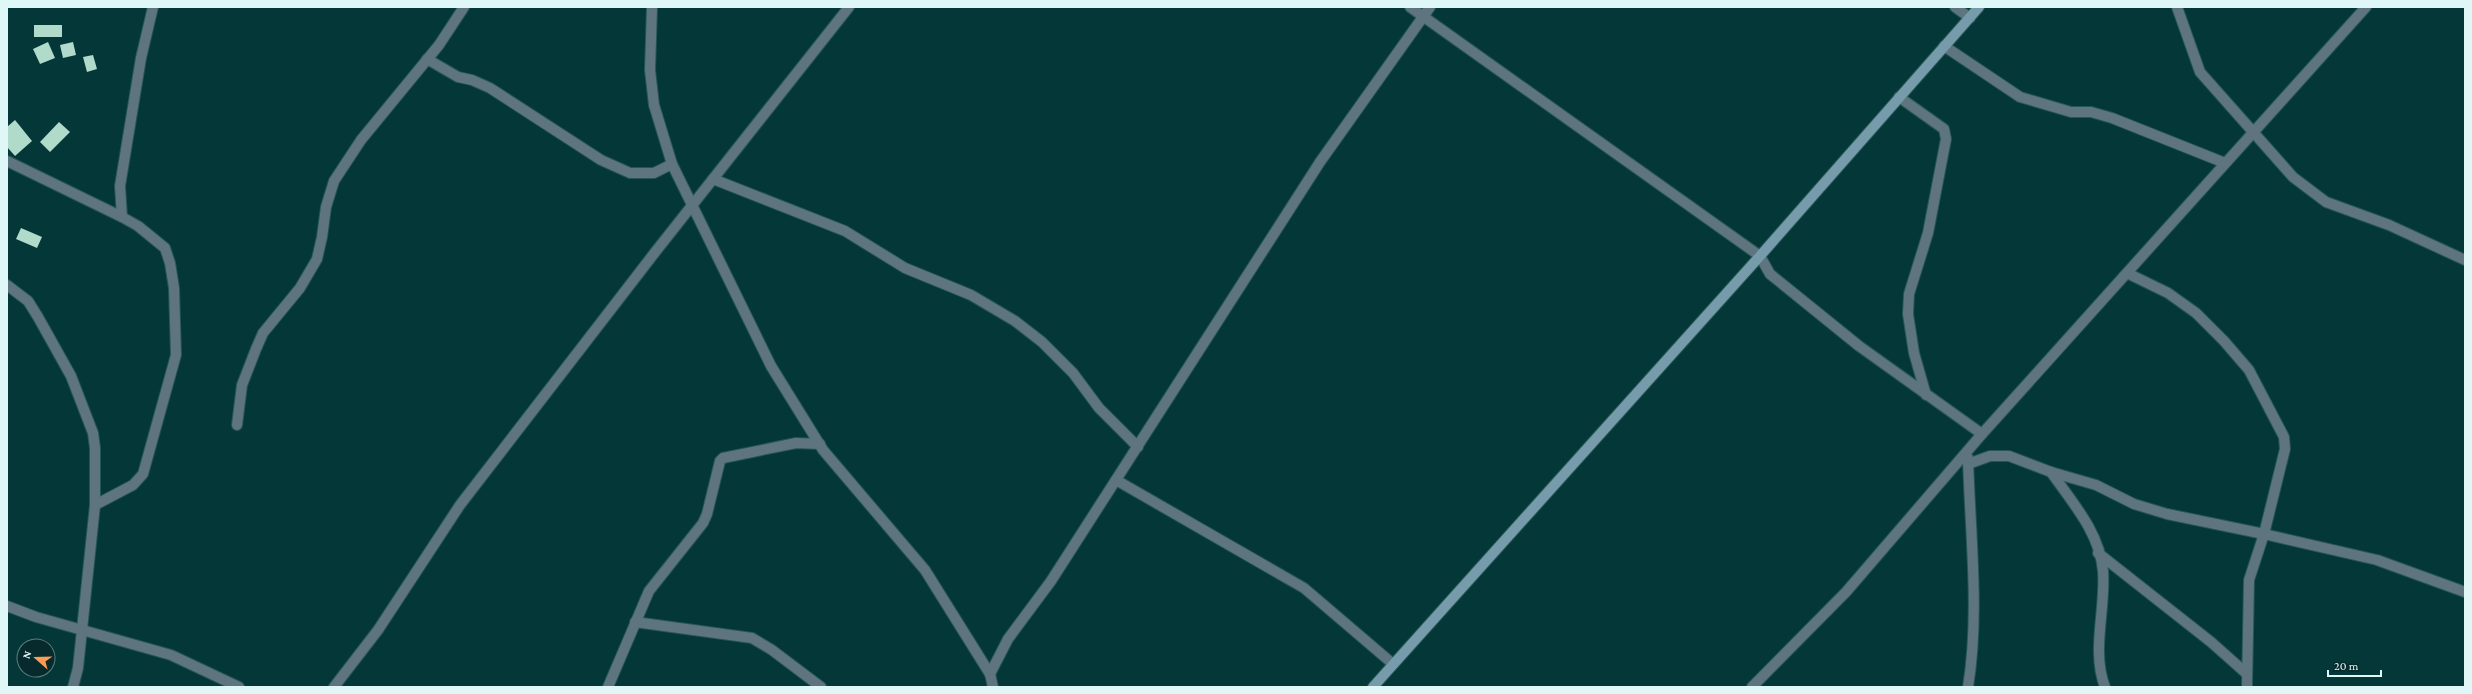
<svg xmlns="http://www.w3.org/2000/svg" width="2472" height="694" viewBox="0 0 2472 694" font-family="'Crimson Pro',serif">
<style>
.building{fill:#b0daca}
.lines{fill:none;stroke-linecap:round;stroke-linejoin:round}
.street-casing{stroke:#275657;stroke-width:12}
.secondary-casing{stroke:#275657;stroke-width:12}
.street{stroke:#5e757f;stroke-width:10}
.secondary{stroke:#769bab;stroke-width:10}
</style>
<rect width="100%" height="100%" fill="#043738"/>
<!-- building -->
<g class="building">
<rect x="34" y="25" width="28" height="12"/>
<path d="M48,42L55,58L40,64L33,49Z"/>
<path d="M73,42L76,55L63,58L60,45Z"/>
<path d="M93,55L97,69L87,72L83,57Z"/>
<path d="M15,120L32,141L15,156L7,147V127Z"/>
<path d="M59,122L70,132L50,152L40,142Z"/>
<path d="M21,228L42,237L37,248L16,239Z"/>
</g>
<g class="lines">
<!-- street casing -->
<g class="street-casing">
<g id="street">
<path d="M652,7L650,70L654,105L672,164L771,366L823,450L925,570L990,674L993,687"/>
<path d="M1410,7L1760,256L1770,274L1859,346L1982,434"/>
<path d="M1955,7L1970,18"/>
<path d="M2177,7L2200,72L2293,177L2326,202L2389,225L2465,260"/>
<path d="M1944,46L2020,97L2071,112H2091L2112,118L2225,163"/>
<path d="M427,59L458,77L472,80L490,88L601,160L630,173H654L672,164"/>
<path d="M1899,97L1944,129L1946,139L1928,233L1909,294L1908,314L1914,353L1926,395"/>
<path d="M7,161L122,217L138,226L165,248L170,263L174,288L176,355L143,474L133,485L95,505"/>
<path d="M713,179L845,231L905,268L971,295L1015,321L1042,342L1073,373L1099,408L1138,447"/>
<path d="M122,217L120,186L141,58L153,7"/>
<path d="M2127,273L2168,293L2196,313L2224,341L2249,370L2284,437L2285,449L2264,534L2249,580L2247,687"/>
<path d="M7,285L28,301L38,317L71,376L93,433L95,448V505L78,668L73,687"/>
<path d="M237,425L242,385L256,349L263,333L300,288L317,259L322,237L326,207L334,181L361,140L439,45L464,7"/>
<path d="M1968,464L1990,456H2009L2051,472L2096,485L2134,504L2167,514L2264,534L2377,560L2465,592"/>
<path d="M2051,472C2072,502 2100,533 2103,571C2106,609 2091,651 2105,687"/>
<path d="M1116,480L1304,588L1393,664"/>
<path d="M2098,553L2211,642L2247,674"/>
<path d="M7,606L36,617L171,655L239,687"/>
<path d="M635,622L752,638L772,650L821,687"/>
<path d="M990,674L1008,639L1051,581L1320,162L1430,7"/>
<path d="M334,687L378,630L460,505L656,251L849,7"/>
<path d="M608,687L649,591L703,523L707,514L720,461L723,458L796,443L820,444"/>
<path d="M1752,687L1846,592L1982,434L2366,7"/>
<path d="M1968,687C1980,614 1970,532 1968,458"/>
</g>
</g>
<!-- secondary casing -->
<g class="secondary-casing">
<path id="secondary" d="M1373,687L1760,256L1979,7"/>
</g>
<!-- street -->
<use href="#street" class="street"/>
<!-- secondary -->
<use href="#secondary" class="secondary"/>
</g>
<!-- border -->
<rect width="2472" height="694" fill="none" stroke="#dff7f7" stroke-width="16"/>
<!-- north arrow -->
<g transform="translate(36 658) rotate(290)"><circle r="19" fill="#072b2d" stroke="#5d7d7e"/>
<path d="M0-3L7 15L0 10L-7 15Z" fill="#fd9d54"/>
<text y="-6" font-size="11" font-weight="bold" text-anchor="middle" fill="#dff7f7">N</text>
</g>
<!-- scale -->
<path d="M2328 670v6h53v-6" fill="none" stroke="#dff7f7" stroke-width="2"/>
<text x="2334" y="670" font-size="12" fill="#dff7f7" stroke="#072b2d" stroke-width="3" paint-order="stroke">20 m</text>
</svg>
